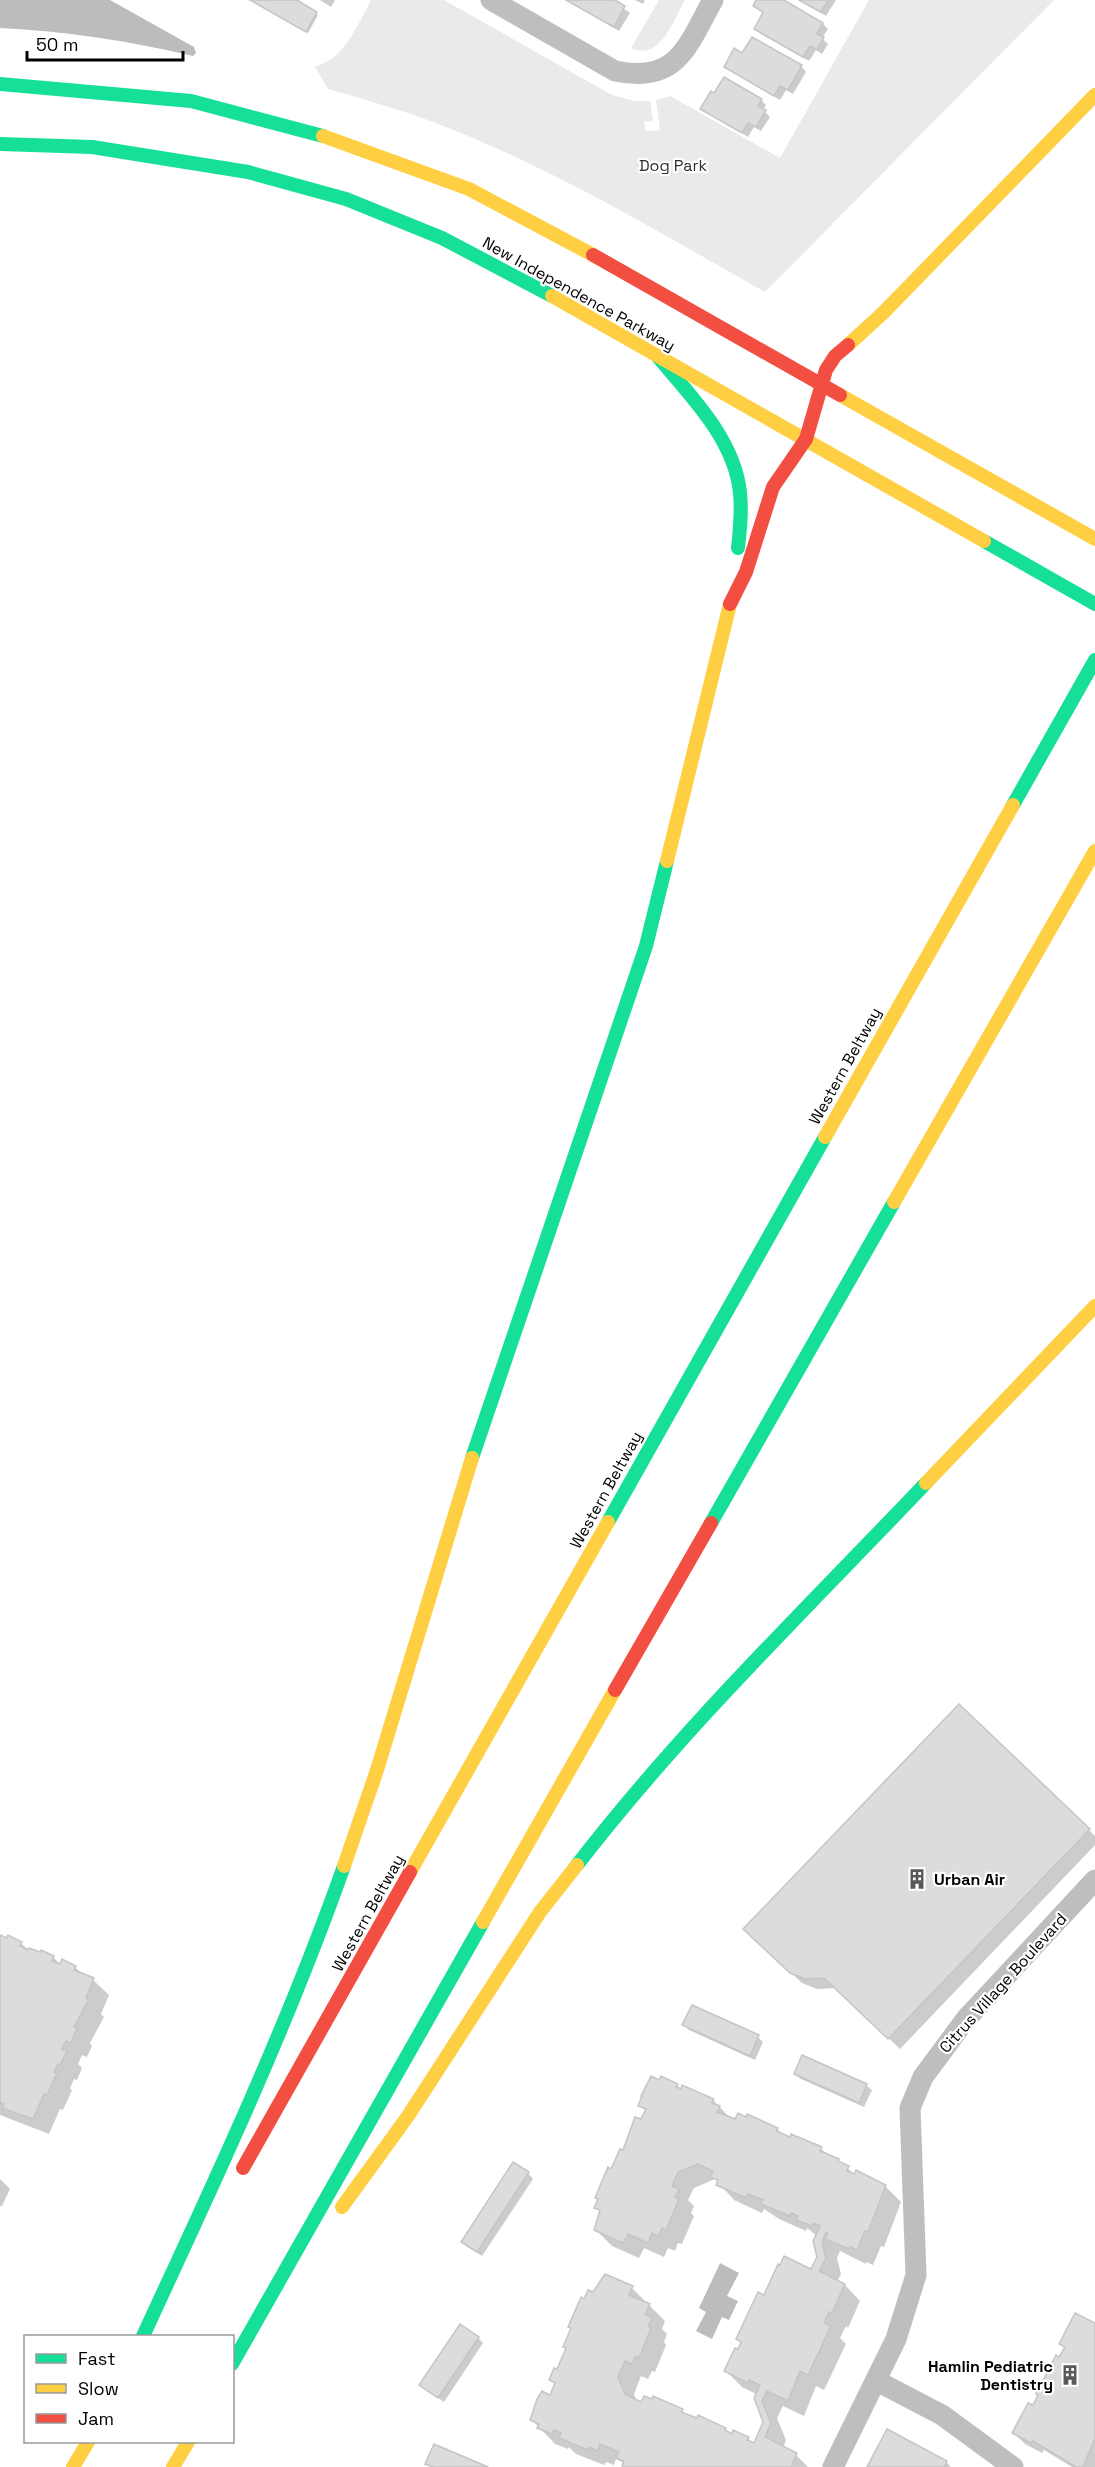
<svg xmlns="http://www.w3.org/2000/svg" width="1095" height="2467" viewBox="0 0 1095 2467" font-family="'Space Grotesk',sans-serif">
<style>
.green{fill:#eaeaea}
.water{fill:#bcbcbc}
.shadow{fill:#0003}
.building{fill:#dcdcdc;stroke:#c5c5c5;stroke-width:1.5}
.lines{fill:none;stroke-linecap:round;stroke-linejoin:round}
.street{stroke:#bebebe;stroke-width:21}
.fast{stroke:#16e098;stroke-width:14}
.slow{stroke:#ffcf43;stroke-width:14}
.jam{stroke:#f24e42;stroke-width:14}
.labels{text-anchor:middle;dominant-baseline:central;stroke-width:4.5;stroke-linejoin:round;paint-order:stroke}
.park-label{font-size:16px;fill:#2f2f2f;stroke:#fff}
.street-label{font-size:16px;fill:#000;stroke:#fff}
.poi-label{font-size:16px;font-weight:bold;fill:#000;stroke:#fff;text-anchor:start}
</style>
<rect width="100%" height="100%" fill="#fff"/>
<!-- green -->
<g class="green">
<path d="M371,0H444L612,95L635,101H650L653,121L644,122L646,131L660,130L656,100L670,96L780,158L869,0H1054L765,292C657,231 549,166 433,122C399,109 363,99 328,89L315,67C345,58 357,26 371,0Z"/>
<path d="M659,0H685C674,19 660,62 631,48Z"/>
</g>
<!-- water -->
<g class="water">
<path d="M0,0H110L194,47L196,53L193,56C129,41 65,31 0,28Z"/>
<path d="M720,2263L739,2273L727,2296L738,2301L729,2320L722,2317L712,2339L696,2331L706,2312L699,2308Z"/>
</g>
<!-- shadow -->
<g class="shadow">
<path d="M251,0H293L318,15L308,33Z"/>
<path d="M320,0H335L331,7Z"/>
<path d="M565,0H612L630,13L619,31Z"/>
<path d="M635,0H645L643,4Z"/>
<path d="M758,0H781L823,24L828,29L822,38L828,44L822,54L816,50L809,61L761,34L756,29L764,13L755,6Z"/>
<path d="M798,0H836L826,16Z"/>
<path d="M743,55L801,66L806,72L793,94L786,90L780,100L725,67Z"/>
<path d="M761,100L766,105L763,110L770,117L761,131L754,127L748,137L702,109Z"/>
<path d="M959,1706L1095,1836V1845L900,2049L836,1988L817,1989L802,1983L756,1939Z"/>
<path d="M0,1937L21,1943L29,1951L53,1957L61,1965L75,1967L84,1976L93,1980L109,1995L101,2014L104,2017L90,2043L92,2046L87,2057L82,2055L78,2064L82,2068L77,2080L74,2079L70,2088L72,2090L63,2110L60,2109L49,2134L0,2115Z"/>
<path d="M684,2025L758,2037L763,2042L755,2060L689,2030Z"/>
<path d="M795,2074L866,2085L872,2090L864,2107L801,2079Z"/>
<path d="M660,2082L677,2085L682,2090L713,2100L731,2119L777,2129L784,2136L821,2149L856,2175L885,2186L901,2202L884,2247L881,2246L873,2265L866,2262V2264L840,2251L837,2258L841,2274L837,2282L845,2285L860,2301L848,2328L846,2326L840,2338L846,2344L824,2390L816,2386L804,2416L783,2406L777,2418L786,2440L783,2448L796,2455L808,2467H625L622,2462L616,2459L614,2465L606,2462L604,2465L576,2454L569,2447L568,2449L555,2444L532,2420L551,2397L556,2385L551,2380L558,2371L585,2301L594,2294L605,2276L632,2288L665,2321L662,2329L667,2334L664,2342L666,2345L655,2372L652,2371L648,2379L641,2376L634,2394L636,2401L682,2410L687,2416L725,2429L731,2435L748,2438L754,2445L764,2422L758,2395L742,2387L726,2371L742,2344L737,2339L765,2298L812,2271L819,2257L817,2236L807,2228L806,2231L779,2219L764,2209L762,2213L734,2200L715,2179L694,2188L688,2200L694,2206L691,2213L694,2216L682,2244L678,2243L675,2251L668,2248L664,2257L644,2248L639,2258L612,2246L596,2230L601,2212L596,2207L599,2200L596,2197L642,2121L646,2111L640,2105Z"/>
<path d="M528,2173L533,2179L482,2256L468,2247L463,2242Z"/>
<path d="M0,2179L10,2189L2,2206H0Z"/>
<path d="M1095,2326V2467H1072L1044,2450L1042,2453L1025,2444L1014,2433L1034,2407L1065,2348L1061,2344Z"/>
<path d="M478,2338L483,2343L444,2402L427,2390Z"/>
<path d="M946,2462L951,2467H868Z"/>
</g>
<!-- building -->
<g class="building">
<path d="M250,0H297L317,12L306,32Z"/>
<path d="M566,0H615L625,6L614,27Z"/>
<path d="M756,0H784L823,23L817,34L824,37L817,50L810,46L803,57L754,29L763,12L753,6Z"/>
<path d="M799,0H828L821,12Z"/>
<path d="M752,37L802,65L788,90L780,86L774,96L724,67L734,48L742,53Z"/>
<path d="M724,77L762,99L758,106L766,110L756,127L748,123L742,133L700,109L711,91L714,93Z"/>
<path d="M959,1704L1090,1829L888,2039L824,1978L805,1979L790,1973L743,1929Z"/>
<path d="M0,1935L7,1938L8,1935L22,1942L20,1946L28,1950L29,1948L40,1952L41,1950L54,1956L52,1961L60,1964L62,1959L76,1966L74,1970L94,1978L86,1998L89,1999L74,2027L77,2028L71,2043L66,2041L62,2049L67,2051L60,2065L58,2064L54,2072L57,2073L47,2095L44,2094L33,2119L2,2108L4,2104L1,2103L0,2105Z"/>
<path d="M692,2005L759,2035L750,2056L682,2025Z"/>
<path d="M802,2055L867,2084L859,2103L794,2074Z"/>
<path d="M651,2076L659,2080L661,2076L678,2084L676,2087L681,2089L682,2085L714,2099L712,2103L720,2106L717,2112L735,2119L738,2113L746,2117L747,2114L778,2128L776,2131L790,2137L791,2134L822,2147L820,2151L839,2159L838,2161L849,2166L847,2171L854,2174L856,2170L886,2185L868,2232L865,2231L857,2250L850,2247L849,2249L825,2239L828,2233L826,2232L822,2242L826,2258L819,2271L845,2284L832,2313L829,2312L824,2323L831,2326L808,2375L800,2371L788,2401L767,2391L762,2401L771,2423L765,2437L797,2453L791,2467H624L622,2466L624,2461L616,2458L619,2452L600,2444L598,2451L590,2447L588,2450L559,2438L561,2433L554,2430L552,2434L537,2428L539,2424L530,2420L537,2399L542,2391L550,2395L555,2383L549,2380L554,2368L557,2369L566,2348L563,2347L571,2328L568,2327L581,2297L584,2299L588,2290L593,2292L605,2274L633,2286L629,2295L650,2304L645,2314L652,2317L648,2326L651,2328L639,2358L635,2356L632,2364L625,2361L618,2377L625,2394L641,2402L644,2396L652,2399L653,2396L683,2409L681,2412L697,2418L698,2415L726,2428L725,2430L732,2434L733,2430L749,2437L747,2440L754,2443L763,2422L754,2398L760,2385L749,2380L748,2383L724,2371L735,2348L738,2349L741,2342L736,2339L758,2292L764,2295L778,2264L780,2265L784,2256L811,2269L817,2257L813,2241L820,2226L814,2223L812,2226L796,2220L798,2216L791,2213L790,2216L761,2204L763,2200L748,2194L746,2198L716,2185L718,2180L710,2177L713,2171L698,2164L678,2172L672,2186L679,2189L675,2197L679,2199L666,2230L662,2228L659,2236L652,2233L648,2243L628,2234L623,2243L594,2230L600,2210L594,2208L598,2199L595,2198L608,2167L611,2169L620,2149L623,2150L635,2117L641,2119L646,2109L638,2106L642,2096H641Z"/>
<path d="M513,2162L529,2172L477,2252L461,2242Z"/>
<path d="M1075,2313L1095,2323V2438L1083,2467H1076L1033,2441L1031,2443L1012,2433L1028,2403L1033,2405L1038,2395L1036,2394L1056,2355L1059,2357L1065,2347L1059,2344Z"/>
<path d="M460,2324L479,2337L438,2398L419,2385Z"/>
<path d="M887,2429L947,2461L944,2467H867Z"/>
<path d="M434,2444L488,2467H433L425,2464Z"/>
</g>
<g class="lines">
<!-- street -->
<g class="street">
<path d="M491,0L615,71C678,84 687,46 713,0"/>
<path d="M877,2381L942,2415L1013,2467"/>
<path d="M833,2467L896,2339L916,2275L910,2108L923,2077L966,2019L1095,1880"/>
</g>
<!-- fast -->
<g class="fast">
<path d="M0,84L191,101L323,136"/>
<path d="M0,144L92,147L248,172L346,199L442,238L552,296"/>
<path d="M658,357C691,396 735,440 740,493C742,512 740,529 738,548"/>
<path d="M984,541L1095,604"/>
<path d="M1013,805L1095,660"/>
<path d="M472,1458L646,946L667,861"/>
<path d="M608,1522L825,1137"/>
<path d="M711,1523L894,1202"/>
<path d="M577,1865C682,1729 807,1608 926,1483"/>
<path d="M143,2336C215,2181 287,2027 344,1866"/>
<path d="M232,2364L483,1922"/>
</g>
<!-- slow -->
<g class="slow">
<path d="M323,136L469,189L593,255"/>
<path d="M552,296L984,541"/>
<path d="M848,345L883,313L1095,95"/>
<path d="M840,395L1095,539"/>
<path d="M667,861L730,604"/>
<path d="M825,1137L1013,805"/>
<path d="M894,1202L1095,851"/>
<path d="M926,1483L1095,1306"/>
<path d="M344,1866L377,1770L472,1458"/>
<path d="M410,1872L608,1522"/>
<path d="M483,1922L615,1690"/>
<path d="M342,2207L408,2116L540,1912L577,1865"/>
<path d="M73,2467L88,2442"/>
<path d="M173,2467L188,2442"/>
</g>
<!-- jam -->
<g class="jam">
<path d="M593,255L840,395"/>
<path d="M730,604L746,572L773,487L806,439L826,370L835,356L848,345"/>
<path d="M615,1690L711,1523"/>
<path d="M243,2168L410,1872"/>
</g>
</g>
<!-- icons -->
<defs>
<g id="building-bare" transform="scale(1.62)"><path d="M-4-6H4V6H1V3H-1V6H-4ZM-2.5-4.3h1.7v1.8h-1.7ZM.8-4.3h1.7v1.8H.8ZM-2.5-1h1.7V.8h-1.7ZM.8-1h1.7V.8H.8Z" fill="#595959" stroke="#fff" stroke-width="2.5" paint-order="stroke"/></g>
</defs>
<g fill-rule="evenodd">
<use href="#building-bare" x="917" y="1879"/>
<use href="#building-bare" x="1070" y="2375"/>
</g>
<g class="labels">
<!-- park labels -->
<g class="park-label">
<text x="673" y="165">Dog Park</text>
</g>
<!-- street labels -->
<g class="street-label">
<text transform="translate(579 294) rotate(29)">New Independence Parkway</text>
<text transform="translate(845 1066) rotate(-61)">Western Beltway</text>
<text transform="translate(606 1490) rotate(-61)">Western Beltway</text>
<text transform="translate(368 1913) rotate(-61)">Western Beltway</text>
<text transform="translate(1003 1983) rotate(-48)">Citrus Village Boulevard</text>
</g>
<!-- poi labels -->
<g class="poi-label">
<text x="934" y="1879">Urban Air</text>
<text x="1053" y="2366" text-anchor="end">Hamlin Pediatric<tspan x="1053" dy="18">Dentistry</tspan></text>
</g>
</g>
<!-- legend -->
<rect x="24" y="2335" width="210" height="108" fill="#ffffff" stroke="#999999" stroke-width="1.5"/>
<rect x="36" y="2354" width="30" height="9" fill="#16e098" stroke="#999999" stroke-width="1.5"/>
<text x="78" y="2365" font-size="18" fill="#000000">Fast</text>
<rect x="36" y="2384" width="30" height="9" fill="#ffcf43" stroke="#999999" stroke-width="1.5"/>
<text x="78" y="2395" font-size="18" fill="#000000">Slow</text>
<rect x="36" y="2414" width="30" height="9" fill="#f24e42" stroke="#999999" stroke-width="1.5"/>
<text x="78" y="2425" font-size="18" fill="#000000">Jam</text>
<!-- scale -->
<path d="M27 51v9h156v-9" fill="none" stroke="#000000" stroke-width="3"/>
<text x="36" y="51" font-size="18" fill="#000000" stroke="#ffffff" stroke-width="4.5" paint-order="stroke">50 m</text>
</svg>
